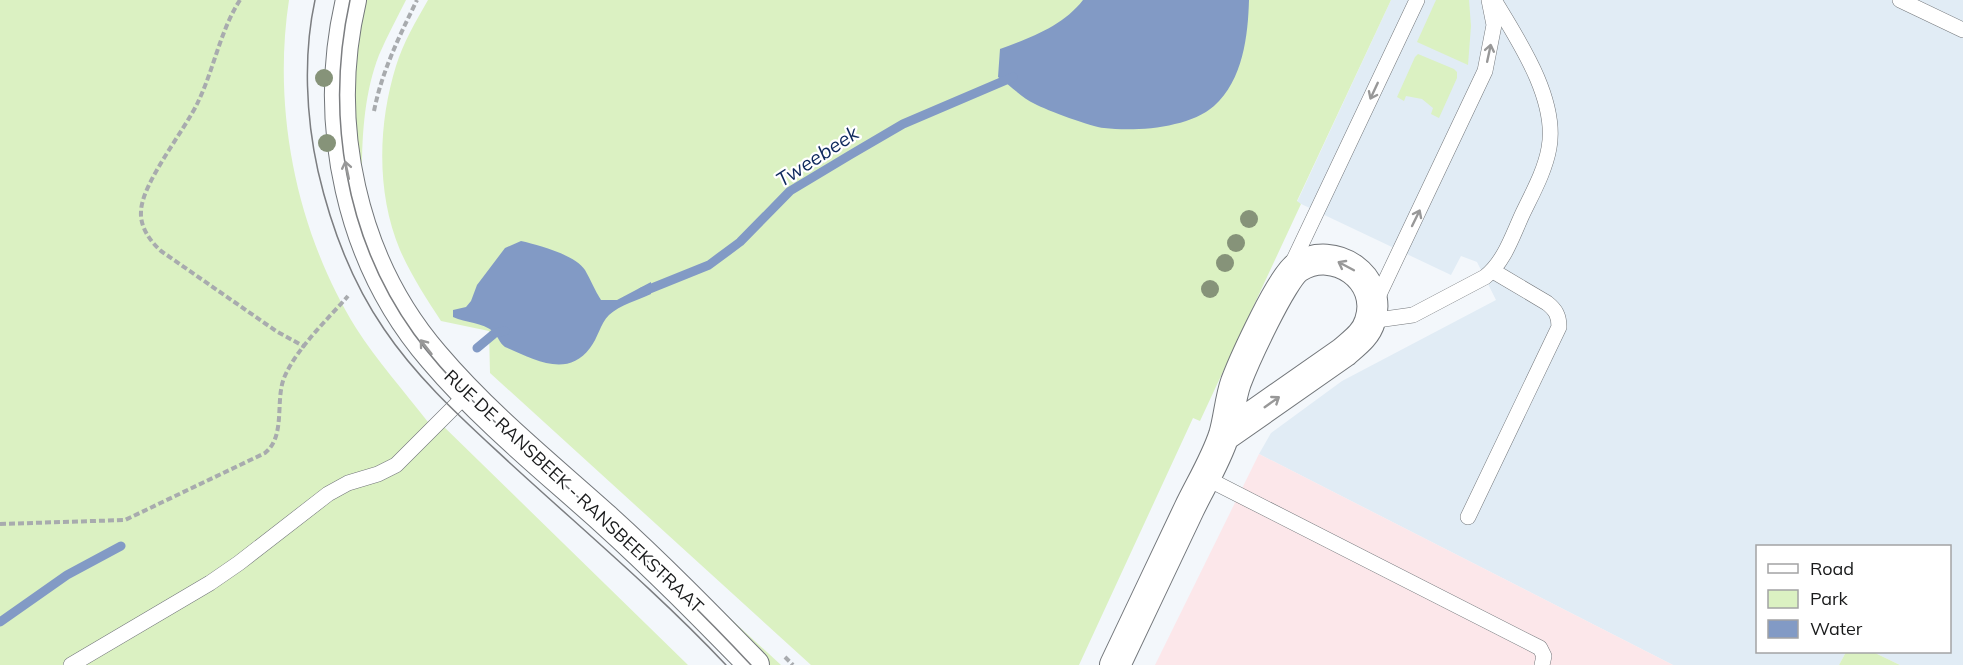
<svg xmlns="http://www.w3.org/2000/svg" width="1963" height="665" viewBox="0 0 1963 665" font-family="Mulish,sans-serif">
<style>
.built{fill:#e1ecf5}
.industrial{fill:#fce7ea}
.green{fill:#dbf1c2}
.water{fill:#829ac5}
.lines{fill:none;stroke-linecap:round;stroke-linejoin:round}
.stream{stroke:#829ac5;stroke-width:9}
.service-casing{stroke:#72767a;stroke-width:16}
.minor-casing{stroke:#72767a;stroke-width:32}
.path{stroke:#a8abae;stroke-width:4;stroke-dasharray:6 3;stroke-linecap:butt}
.service{stroke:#fff;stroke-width:15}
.minor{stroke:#fff;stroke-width:30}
.tram{stroke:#7c7e81;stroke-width:1.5}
.tree{fill:#869379}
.oneway{stroke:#989898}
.labels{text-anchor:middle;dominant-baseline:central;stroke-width:4.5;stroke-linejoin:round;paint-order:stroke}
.street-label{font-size:18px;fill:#191a1b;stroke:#fff}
.water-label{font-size:20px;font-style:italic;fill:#0d285c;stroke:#fff}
</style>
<rect width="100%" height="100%" fill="#f3f7fb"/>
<!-- built -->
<path class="built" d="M1391,0H1963V665H1900L1873,652H1950V546H1758V652H1846L1839,665H1673L1259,454L1271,433L1342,381L1496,300L1477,262L1461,256L1451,275L1297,202Z"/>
<!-- industrial -->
<path class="industrial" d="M1259,454L1673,665H1155Z"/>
<!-- green -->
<g class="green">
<path d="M0,0H289C272,111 297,233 356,328C377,361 404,391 428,422H439L688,665H0Z"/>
<path d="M360,0H406C397,18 387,36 379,55C365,91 362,132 362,171L353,155V34Z"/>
<path d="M428,0H1391L1297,201L1301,204L1200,421L1193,418L1079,665H811L490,373L489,331L441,321C426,298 411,275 400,250C376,193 378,124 396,66C403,43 416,21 428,0Z"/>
<path d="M1436,0H1469L1471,26L1468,65L1417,42Z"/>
<path d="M1418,54L1454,69L1457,72V78L1439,118L1431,114L1433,108L1422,99L1406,96L1404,101L1397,97L1415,57Z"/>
<path d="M709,599L781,665H766Z"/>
<path d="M1846,652H1873L1900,665H1839Z"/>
</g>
<!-- water -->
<g class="water">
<path d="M1083,0H1249C1248,36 1243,80 1214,106C1189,128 1136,132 1104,128C1092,127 1046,110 1035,104C1022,98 1010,85 998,77L1000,49C1030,38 1063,26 1083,0Z"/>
<path d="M521,241C539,245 575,255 585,270C591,280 595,291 601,300H617L651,282V294C638,300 620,305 609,315C600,324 598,338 590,348C567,379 533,359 505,347C499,343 498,336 494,332C482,322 466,323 453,317V310L466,307L471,301L477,285L505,248Z"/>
</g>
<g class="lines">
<!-- stream -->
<g class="stream">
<path d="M642,292L709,265L740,242L790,191L850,155L903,124L1013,77"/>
<path d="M477,348L495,333L505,331"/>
<path d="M0,622L67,575L121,546"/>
</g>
<!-- service casing -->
<g class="service-casing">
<g id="service">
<path d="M1900,0L1963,30"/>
<path d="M1290,268L1417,0"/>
<path d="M1375,303L1485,71L1494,25L1489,0"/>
<path d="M1370,321L1413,315L1485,277C1504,262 1512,237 1522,215C1532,194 1545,171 1549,148C1558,99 1518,40 1494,0"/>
<path d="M1204,477L1540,648L1544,656L1542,665"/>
<path d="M1468,517L1559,327C1559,316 1556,310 1547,303L1493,271"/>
<path d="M71,665L210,583L239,563L328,494L348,483L378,474L396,465L467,394"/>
</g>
</g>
<!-- minor casing -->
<g class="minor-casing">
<g id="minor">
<path d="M351,0C322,123 351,261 434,357C485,417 547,467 605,519C657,566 705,615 754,665"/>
<path d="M1115,665C1140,613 1164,561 1189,509C1200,486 1216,460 1224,435C1229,418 1230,399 1236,382C1244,361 1282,277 1298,267C1334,244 1384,278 1370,321C1366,335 1354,343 1344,352L1224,436"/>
</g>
</g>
<!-- path -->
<g class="path">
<path d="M240,0C220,31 214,69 198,102C185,130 141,184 141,212C140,227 150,241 161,251L276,331L305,347"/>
<path d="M374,111C382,71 399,37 417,0"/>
<path d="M0,524L125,520L265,453C286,436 275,401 284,378C296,349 327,320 348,296"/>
<path d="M785,657L793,665"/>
</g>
<!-- service -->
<use href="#service" class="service"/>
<!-- minor -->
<use href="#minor" class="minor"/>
<!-- tram -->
<g class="tram">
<path d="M315,0C303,55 306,117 318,171C331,227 351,281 384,329C419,381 466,422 511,464C583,530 659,594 726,665"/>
<path d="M350,0C325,114 345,238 414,334C459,396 522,445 578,497C638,551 696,606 751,665"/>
</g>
</g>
<!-- trees -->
<g class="tree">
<circle cx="324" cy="78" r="9"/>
<circle cx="327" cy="143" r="9"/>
<circle cx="1249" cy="219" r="9"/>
<circle cx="1236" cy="243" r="9"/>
<circle cx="1225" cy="263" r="9"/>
<circle cx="1210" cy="289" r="9"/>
</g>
<!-- one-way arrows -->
<defs><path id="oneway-shaft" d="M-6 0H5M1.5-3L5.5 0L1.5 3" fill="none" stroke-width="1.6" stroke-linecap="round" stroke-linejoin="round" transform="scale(1.5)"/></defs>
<g class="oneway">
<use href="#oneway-shaft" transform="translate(1489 53) rotate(-78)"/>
<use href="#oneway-shaft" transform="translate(1374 91) rotate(115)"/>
<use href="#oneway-shaft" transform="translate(347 170) rotate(-102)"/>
<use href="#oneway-shaft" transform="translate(1416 218) rotate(-64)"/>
<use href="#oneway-shaft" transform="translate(1346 266) rotate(-152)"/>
<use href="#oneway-shaft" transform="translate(426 347) rotate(-128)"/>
<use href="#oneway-shaft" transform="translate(1272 402) rotate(-35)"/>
</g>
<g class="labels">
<!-- street labels -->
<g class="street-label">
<text transform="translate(574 491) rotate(43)">RUE DE RANSBEEK - RANSBEEKSTRAAT</text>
</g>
<!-- water labels -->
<g class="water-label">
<text transform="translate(817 156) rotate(-33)">Tweebeek</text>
</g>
</g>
<!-- legend -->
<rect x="1756" y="545" width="195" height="108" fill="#ffffff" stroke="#a3a3a4" stroke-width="1.5"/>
<rect x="1768" y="564" width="30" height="9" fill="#ffffff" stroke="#a3a3a4" stroke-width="1.5"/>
<text x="1810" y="575" font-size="18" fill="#191a1b">Road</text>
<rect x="1768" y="590" width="30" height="18" fill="#dbf1c2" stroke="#a3a3a4" stroke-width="1.5"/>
<text x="1810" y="605" font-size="18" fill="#191a1b">Park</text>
<rect x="1768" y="620" width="30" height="18" fill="#829ac5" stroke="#a3a3a4" stroke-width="1.5"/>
<text x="1810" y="635" font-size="18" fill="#191a1b">Water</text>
</svg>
